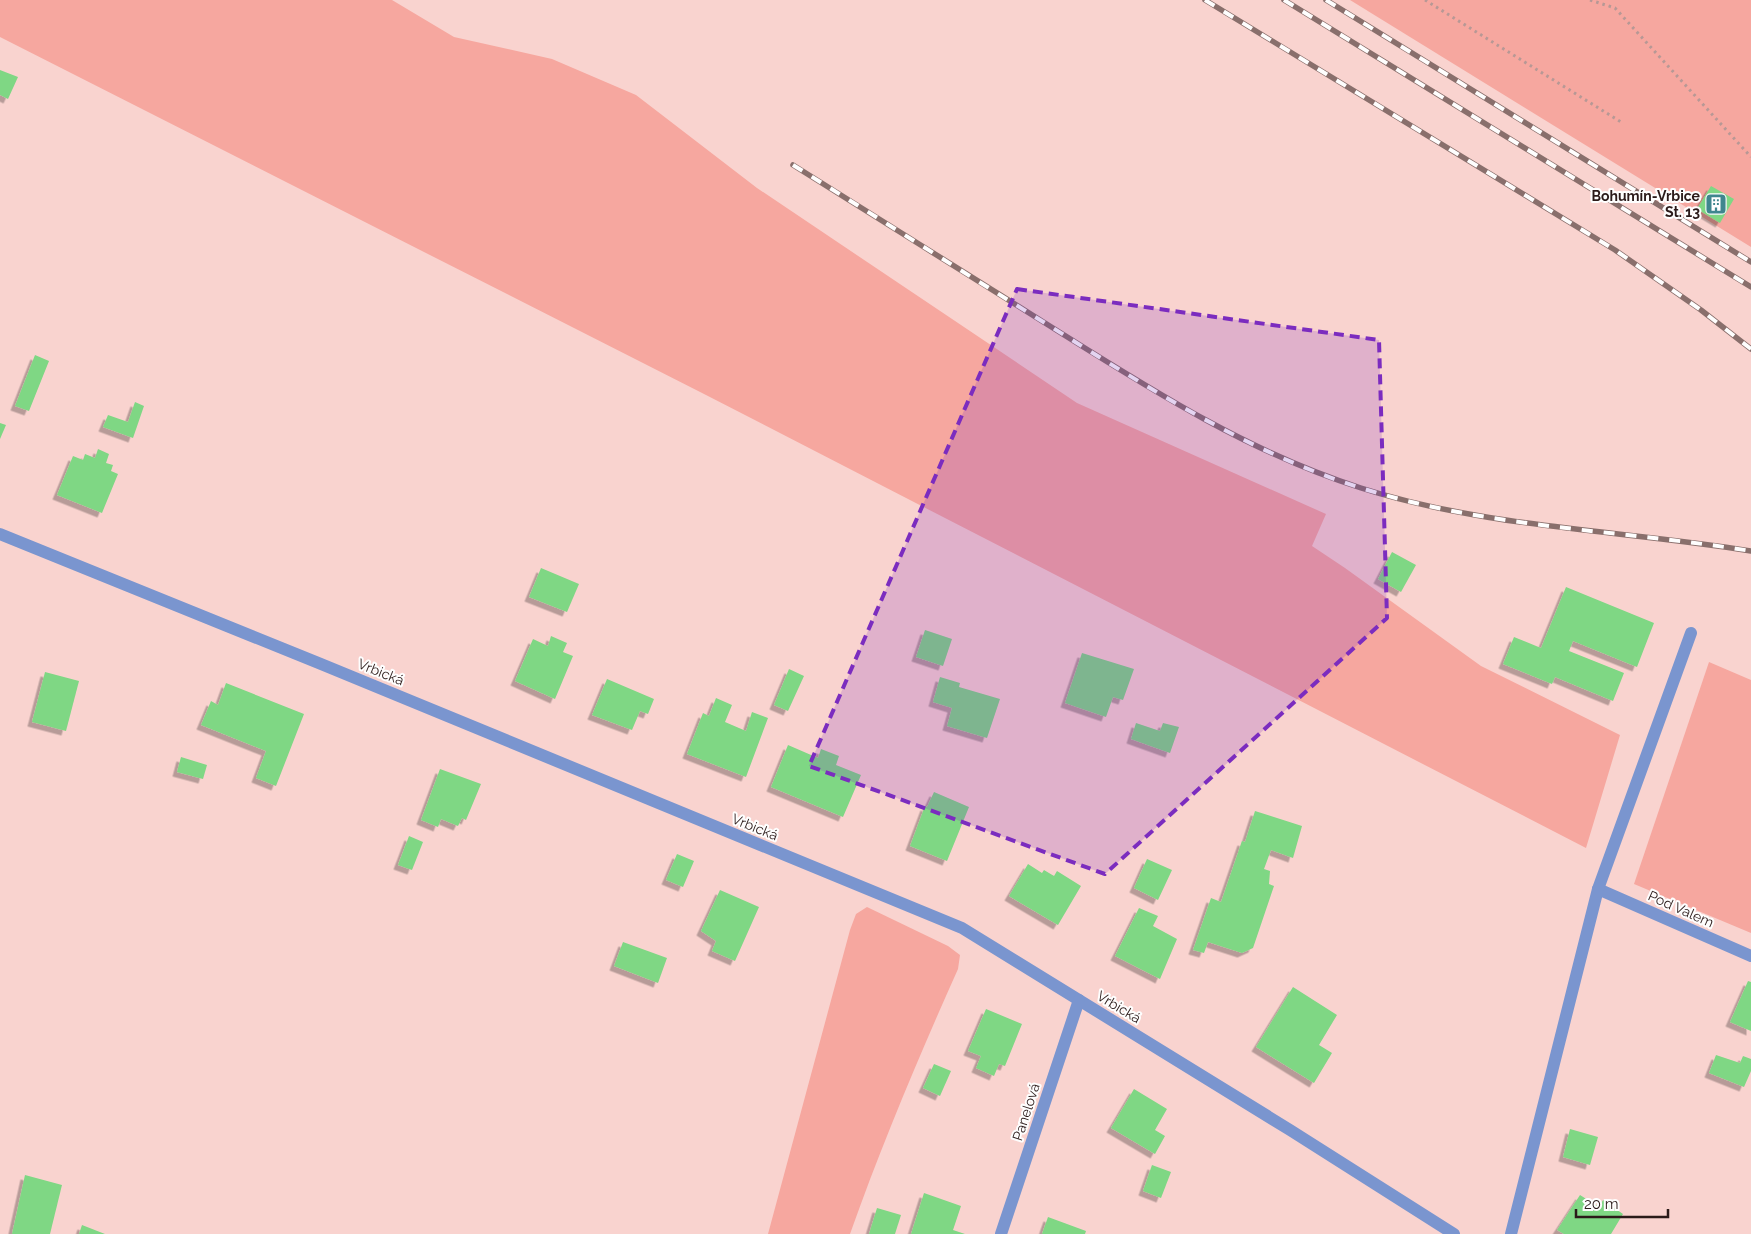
<svg xmlns="http://www.w3.org/2000/svg" width="1751" height="1234" viewBox="0 0 1751 1234" font-family="Raleway,sans-serif">
<style>
.green{fill:#f6a79f}
.building{fill:#7fd784;filter:url(#shadow)}
.lines{fill:none;stroke-linecap:round;stroke-linejoin:round}
.path{stroke:#b79895;stroke-width:3;stroke-dasharray:2.5 4;stroke-linecap:butt}
.minor{stroke:#7a95cf;stroke-width:12}
.rail-casing{stroke:#896f6c;stroke-width:5.5}
.rail{stroke:#fefefe;stroke-width:4;stroke-dasharray:11;stroke-linecap:butt}
.marked{fill:#7b2cbf;fill-opacity:0.2;stroke:#7b2cbf;stroke-width:4;stroke-dasharray:10 6;stroke-linejoin:round}
.labels{text-anchor:middle;dominant-baseline:central;stroke-width:4;stroke-linejoin:round;paint-order:stroke}
.poi-label{font-size:14px;font-weight:bold;fill:#2b1a19;stroke:#fefefe;text-anchor:end}
.street-label{font-size:14px;fill:#2b1a19;stroke:#fefefe}
</style>
<defs>
<filter id="shadow"><feDropShadow dx="-4.5" dy="4.5" stdDeviation="0" flood-color="#0004"/></filter>
</defs>
<rect width="100%" height="100%" fill="#f9d3cf"/>
<!-- green -->
<g class="green">
<path d="M0,0H392L454,37L552,59L636,95L757,188L1077,403L1326,514L1312,546L1345,568L1481,666L1620,735L1586,848L706,395L0,37Z"/>
<path d="M1350,0H1751V247Z"/>
<path d="M1709,662L1751,680V933L1634,884Z"/>
<path d="M867,907L948,946L960,955L958,969C919,1056 882,1144 850,1234H768L850,930L856,914Z"/>
</g>
<!-- building -->
<g class="building">
<path d="M0,70L18,77L8,99L0,95Z"/>
<path d="M1711,186L1734,199L1720,223L1697,209Z"/>
<path d="M35,355L49,361L29,411L15,406Z"/>
<path d="M135,402L144,406L133,438L103,427L108,415L128,422Z"/>
<path d="M0,423L6,425L0,439Z"/>
<path d="M98,449L109,454L106,463L113,465L111,471L118,474L102,513L57,495L73,456L83,460L85,454L95,458Z"/>
<path d="M1392,552L1416,565L1401,592L1378,579Z"/>
<path d="M541,568L579,584L567,612L529,597Z"/>
<path d="M1566,587L1654,623L1637,667L1573,641L1569,651L1624,673L1613,701L1555,677L1552,684L1503,664L1514,637L1541,648Z"/>
<path d="M925,630L952,639L943,666L916,657Z"/>
<path d="M551,636L567,643L563,652L573,656L555,699L515,681L533,639L548,646Z"/>
<path d="M1082,653L1134,669L1123,700L1113,697L1106,717L1065,703Z"/>
<path d="M789,669L804,676L788,711L774,705Z"/>
<path d="M45,672L79,681L66,731L32,722Z"/>
<path d="M940,677L960,683L959,687L1000,699L987,738L947,726L952,708L933,702Z"/>
<path d="M607,679L654,699L648,714L640,711L632,730L592,715Z"/>
<path d="M226,683L304,714L276,786L256,778L266,751L201,725L211,701L218,705Z"/>
<path d="M716,698L732,705L725,722L746,731L752,712L768,718L746,777L687,754L703,713L709,716Z"/>
<path d="M1136,723L1160,731L1163,723L1179,727L1170,753L1131,739Z"/>
<path d="M788,745L818,758L821,749L839,756L836,765L861,775L843,817L771,787Z"/>
<path d="M181,757L207,765L203,779L177,772Z"/>
<path d="M440,769L481,784L466,820L462,818L458,826L441,819L438,827L421,820Z"/>
<path d="M934,792L969,807L947,861L910,846L925,806L927,807Z"/>
<path d="M1255,811L1302,826L1293,858L1271,850L1264,869L1270,871L1269,884L1274,886L1253,948L1242,953L1208,942L1204,953L1193,950L1211,898L1221,902L1242,841L1245,842Z"/>
<path d="M409,836L423,842L412,870L398,865Z"/>
<path d="M677,854L694,861L683,887L666,880Z"/>
<path d="M1147,859L1172,870L1158,900L1134,888Z"/>
<path d="M1028,864L1042,873L1044,870L1054,876L1057,871L1081,886L1058,925L1009,896Z"/>
<path d="M720,890L759,907L735,961L712,951L716,941L701,931Z"/>
<path d="M1139,908L1158,916L1153,926L1177,939L1160,979L1115,956Z"/>
<path d="M623,942L667,958L658,983L614,966Z"/>
<path d="M1748,981L1751,982V1031L1730,1022Z"/>
<path d="M1293,987L1337,1015L1319,1045L1332,1053L1314,1083L1256,1047Z"/>
<path d="M986,1009L1022,1024L1005,1066L999,1064L994,1076L976,1068L981,1056L968,1051Z"/>
<path d="M1716,1055L1740,1063L1743,1056L1751,1059V1071L1744,1087L1709,1073Z"/>
<path d="M934,1064L951,1071L940,1096L923,1088Z"/>
<path d="M1134,1089L1167,1109L1155,1130L1165,1136L1155,1154L1111,1128Z"/>
<path d="M1570,1129L1598,1137L1590,1165L1563,1157Z"/>
<path d="M1152,1165L1171,1172L1161,1198L1143,1191Z"/>
<path d="M25,1175L62,1185L50,1234H12Z"/>
<path d="M924,1193L961,1206L953,1230L965,1234H911Z"/>
<path d="M1580,1195L1599,1207L1603,1200L1623,1214L1611,1234H1564L1557,1230Z"/>
<path d="M877,1208L901,1215L895,1234H869Z"/>
<path d="M1048,1217L1086,1231L1085,1234H1042Z"/>
<path d="M82,1225L105,1234H79Z"/>
</g>
<g class="lines">
<!-- path -->
<g class="path">
<path d="M1425,0L1621,122"/>
<path d="M1590,0L1615,8L1751,157"/>
</g>
<!-- minor -->
<g class="minor">
<path d="M0,534L321,664L962,928L1290,1130L1454,1234"/>
<path d="M1598,889L1751,956"/>
<path d="M1001,1234L1079,1000"/>
<path d="M1511,1234L1598,889L1691,633"/>
</g>
<!-- rail casing -->
<g class="rail-casing">
<g id="rail">
<path d="M1205,0L1615,250L1701,310L1751,349"/>
<path d="M1284,0L1751,287"/>
<path d="M1326,0L1751,262"/>
<path d="M793,165C880,219 966,274 1053,328C1150,389 1250,453 1361,488C1487,528 1621,530 1751,551"/>
</g>
</g>
<!-- rail -->
<use href="#rail" class="rail"/>
</g>
<!-- marked area -->
<path class="marked" d="M1017,289L1379,340L1387,618L1105,874L809,766Z"/>
<!-- icons -->
<defs>
<g id="building-square" transform="scale(1.125)"><rect x="-9" y="-9" width="18" height="18" rx="4" fill="#3f868e" stroke="#fefefe"/><path d="M-4-6H4V6H1V3H-1V6H-4ZM-2.5-4.3h1.7v1.8h-1.7ZM.8-4.3h1.7v1.8H.8ZM-2.5-1h1.7V.8h-1.7ZM.8-1h1.7V.8H.8Z" fill="#fff"/></g>
</defs>
<g fill-rule="evenodd">
<use href="#building-square" x="1716" y="204"/>
</g>
<g class="labels">
<!-- poi labels -->
<g class="poi-label">
<text x="1700" y="196">Bohumín-Vrbice<tspan x="1700" dy="16">St. 13</tspan></text>
</g>
<!-- street labels -->
<g class="street-label">
<text transform="translate(381 672) rotate(22)">Vrbická</text>
<text transform="translate(755 827) rotate(22)">Vrbická</text>
<text transform="translate(1681 909) rotate(24)">Pod Valem</text>
<text transform="translate(1119 1007) rotate(31)">Vrbická</text>
<text transform="translate(1026 1112) rotate(-72)">Panelová</text>
</g>
</g>
<!-- scale -->
<path d="M1576 1209v8h92v-8" fill="none" stroke="#2b1a19" stroke-width="2.5"/>
<text x="1584" y="1209" font-size="15" fill="#2b1a19" stroke="#fefefe" stroke-width="4" paint-order="stroke">20 m</text>
</svg>
